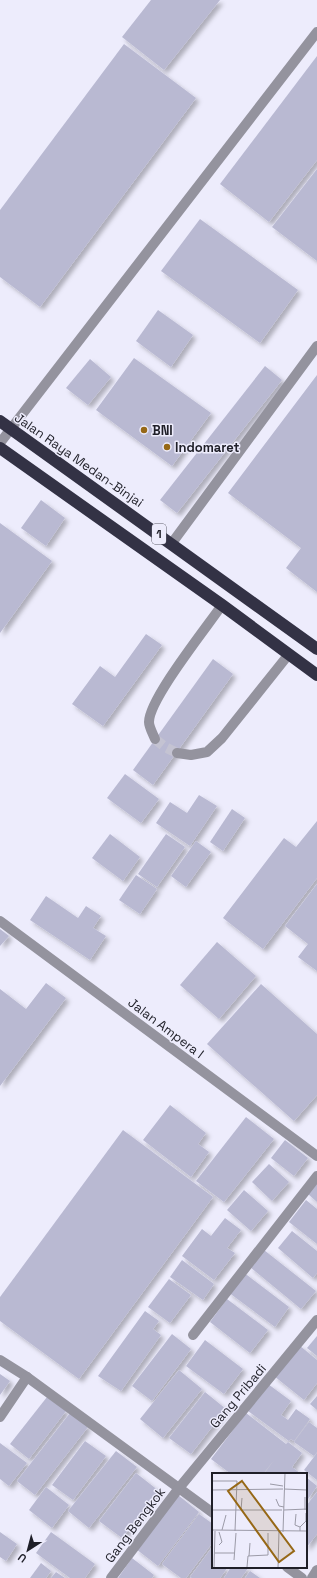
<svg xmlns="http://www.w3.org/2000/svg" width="317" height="1578" viewBox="0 0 317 1578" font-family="'Space Grotesk',sans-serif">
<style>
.building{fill:#b9b9d2;filter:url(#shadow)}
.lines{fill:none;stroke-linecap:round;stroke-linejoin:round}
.minor-tunnel{stroke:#c4c3d2;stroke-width:10;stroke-dasharray:10 5;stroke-linecap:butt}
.minor{stroke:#94939e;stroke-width:10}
.highway{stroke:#333245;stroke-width:12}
.poi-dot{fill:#966816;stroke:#edecfc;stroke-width:1.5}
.labels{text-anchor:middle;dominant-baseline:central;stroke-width:3;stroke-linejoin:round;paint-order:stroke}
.shield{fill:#edecfc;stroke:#5d5c68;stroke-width:1}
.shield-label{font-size:12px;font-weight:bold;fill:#1f1f28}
.poi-label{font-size:13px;font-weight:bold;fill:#1f1f28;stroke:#edecfc;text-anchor:start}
.street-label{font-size:13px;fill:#1f1f28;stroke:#edecfc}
.inset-road{fill:none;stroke:#9b9aa7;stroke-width:1}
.view{fill:#966816;fill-opacity:0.15;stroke:#966816;stroke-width:2}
.inset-edge{fill:none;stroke:#1f1f28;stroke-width:2}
</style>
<defs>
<filter id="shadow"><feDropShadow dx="3.5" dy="3.5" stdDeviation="2" flood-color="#0004"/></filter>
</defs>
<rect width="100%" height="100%" fill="#edecfc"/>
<!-- building -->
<g class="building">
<path d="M151,0H220L164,70L122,37Z"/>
<path d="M124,44L196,98L40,307L0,277V210Z"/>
<path d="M317,56V160L269,222L220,184Z"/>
<path d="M317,169V261L272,227Z"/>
<path d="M200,219L298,290L260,343L161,271Z"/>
<path d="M158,310L193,335L171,367L136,341Z"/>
<path d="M134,358L211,413L172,466L96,410Z"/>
<path d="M90,359L111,377L88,405L66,388Z"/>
<path d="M265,366L282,380L177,513L160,500Z"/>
<path d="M317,375V592L286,568L301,548L228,493Z"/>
<path d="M41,500L65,518L46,546L21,528Z"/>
<path d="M0,523L52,561L0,633Z"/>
<path d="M146,634L162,645L103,726L72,704L100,666L115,677Z"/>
<path d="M213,659L233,674L153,785L133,770Z"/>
<path d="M125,774L159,799L141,823L107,798Z"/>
<path d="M199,795L217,806L190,846L156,823L170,802L187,813Z"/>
<path d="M232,809L245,818L223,851L210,842Z"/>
<path d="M317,821V878L263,949L223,918L284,838L296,847Z"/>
<path d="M110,834L140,857L123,881L92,858Z"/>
<path d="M166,834L185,847L157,887L138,874Z"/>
<path d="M196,841L211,852L186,887L171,876Z"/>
<path d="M136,875L157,889L140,914L119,900Z"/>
<path d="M317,884V971L298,957L308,944L285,926Z"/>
<path d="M46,896L78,918L86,906L101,916L93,928L106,936L90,960L30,920Z"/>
<path d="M0,929L9,936L0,946Z"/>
<path d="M217,942L256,976L219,1019L180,985Z"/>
<path d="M46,983L66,998L0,1086V989L26,1009Z"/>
<path d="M261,984L317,1034V1095L294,1121L207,1044Z"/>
<path d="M170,1105L206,1133L198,1144L209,1152L191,1177L143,1140Z"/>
<path d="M246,1117L274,1139L224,1202L196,1181Z"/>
<path d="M123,1130L213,1197L79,1379L0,1321V1297Z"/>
<path d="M285,1140L308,1158L294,1176L271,1158Z"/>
<path d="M269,1164L289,1182L272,1201L252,1182Z"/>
<path d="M317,1182V1202L308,1194Z"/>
<path d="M244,1190L268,1211L251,1231L227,1210Z"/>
<path d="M306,1200L317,1209V1244L289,1222Z"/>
<path d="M225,1218L241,1230L227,1248L235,1253L214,1280L182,1256L202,1229L211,1236Z"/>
<path d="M292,1231L317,1251V1273L313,1278L278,1248Z"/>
<path d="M264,1250L316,1291L301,1309L250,1267Z"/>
<path d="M182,1260L214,1284L203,1300L170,1277Z"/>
<path d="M243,1272L289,1307L275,1327L228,1292Z"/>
<path d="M169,1279L191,1295L170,1323L148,1307Z"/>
<path d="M227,1299L268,1330L250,1353L210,1322Z"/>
<path d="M145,1311L159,1321L153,1329L161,1335L121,1391L98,1376Z"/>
<path d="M172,1334L191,1349L152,1401L132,1386Z"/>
<path d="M317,1336V1356L307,1348Z"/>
<path d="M205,1340L243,1369L224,1394L186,1366Z"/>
<path d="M299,1345L317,1360V1383L304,1400L274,1376Z"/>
<path d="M179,1370L202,1389L163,1438L140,1419Z"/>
<path d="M0,1374L10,1381L0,1395Z"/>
<path d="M268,1384L291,1401L281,1415L288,1420L296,1409L310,1419L294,1441L291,1439L289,1441L248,1411Z"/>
<path d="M205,1392L226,1409L191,1454L169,1438Z"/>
<path d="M317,1396V1410L310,1404Z"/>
<path d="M47,1397L66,1411L29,1459L10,1444Z"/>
<path d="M70,1413L88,1427L35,1495L17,1481Z"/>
<path d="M246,1413L286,1444L288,1442L302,1453L292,1467L301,1474H264L274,1460L263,1474H231L211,1459Z"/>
<path d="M309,1422L317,1428V1452L314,1456L294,1442Z"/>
<path d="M85,1441L106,1456L73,1500L52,1485Z"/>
<path d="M0,1443L27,1463L9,1486L0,1479Z"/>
<path d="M116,1451L137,1467L89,1528L68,1511Z"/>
<path d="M317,1453V1480L304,1470Z"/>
<path d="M136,1473L159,1491L122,1538L99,1521Z"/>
<path d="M306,1477L317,1486L306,1502Z"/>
<path d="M46,1487L69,1505L52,1528L29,1510Z"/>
<path d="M317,1492V1534L306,1548V1506Z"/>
<path d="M178,1495L199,1512L158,1566L136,1549Z"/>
<path d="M199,1514L213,1524V1542L186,1578H181L162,1564Z"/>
<path d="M0,1532L17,1544L6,1561L0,1557Z"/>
<path d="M51,1532L95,1564L85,1578H70L36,1553Z"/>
<path d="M213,1546V1567H228L220,1578H192L190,1577Z"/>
<path d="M132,1558L154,1575L152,1578H118Z"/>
<path d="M41,1563L51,1571L46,1578H30Z"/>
<path d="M231,1567H249L241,1578H224Z"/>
<path d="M250,1571L260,1578H245Z"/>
<path d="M56,1572L65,1578H51Z"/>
</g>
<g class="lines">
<!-- minor-tunnel -->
<path class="minor-tunnel" d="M155,739L165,747L177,753"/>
<!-- minor -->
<g class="minor">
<path d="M0,443L317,32"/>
<path d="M172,543L317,346"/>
<path d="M155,739C153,734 149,727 149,722C149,699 207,627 222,605"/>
<path d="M177,753L191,755L207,752L222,738L289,654"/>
<path d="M0,921L317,1156"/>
<path d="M193,1335L317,1176"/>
<path d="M0,1360L27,1377L213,1513"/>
<path d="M0,1417L27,1377"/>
<path d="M287,1567L302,1578"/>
<path d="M111,1578L179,1488L317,1320"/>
<path d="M312,1578L317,1570"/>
</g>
<!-- highway -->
<g class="highway">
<path d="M0,421L317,649"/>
<path d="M0,448L222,605L317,675"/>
</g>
</g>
<!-- markers -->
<g class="poi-dot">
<circle cx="144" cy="430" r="4"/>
<circle cx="167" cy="447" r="4"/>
</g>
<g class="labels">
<!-- shield labels -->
<rect class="shield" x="152" y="524" width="14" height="20" rx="3"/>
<g class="shield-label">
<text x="159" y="534">1</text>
</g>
<!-- poi labels -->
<g class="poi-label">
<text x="152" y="430">BNI</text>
<text x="175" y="447">Indomaret</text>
</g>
<!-- street labels -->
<g class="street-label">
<text transform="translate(79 460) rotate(35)">Jalan Raya Medan-Binjai</text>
<text transform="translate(166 1028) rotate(37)">Jalan Ampera I</text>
<text transform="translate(238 1396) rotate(-50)">Gang Pribadi</text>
<text transform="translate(135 1525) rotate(-53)">Gang Bengkok</text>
</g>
</g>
<!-- overview -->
<g transform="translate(212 1473)">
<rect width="95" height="95" fill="#edecfc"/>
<path class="inset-road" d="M0,8H25L23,58M58,11L71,13M72,16L95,17M0,17L71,16M64,26L67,33L72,34M0,37H70M29,37L30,25M72,37L95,36M93,37V24M84,41L83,52L88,54M0,57L95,58M10,57L14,42M88,58V54L94,48V40M7,59L10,69L7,72M71,59L73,0M3,80H22M37,83L38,70M22,87L24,60M35,94L36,83L56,82V60M2,95L3,58M66,95L67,58"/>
<path class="view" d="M30,8L82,78L67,89L16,18Z"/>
<rect width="95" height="95" class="inset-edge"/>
</g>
<!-- north arrow -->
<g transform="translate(28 1550) rotate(216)" stroke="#edecfc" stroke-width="3" paint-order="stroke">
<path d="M0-3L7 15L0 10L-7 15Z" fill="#1f1f28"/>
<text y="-6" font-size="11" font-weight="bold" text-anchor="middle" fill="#1f1f28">U</text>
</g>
</svg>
